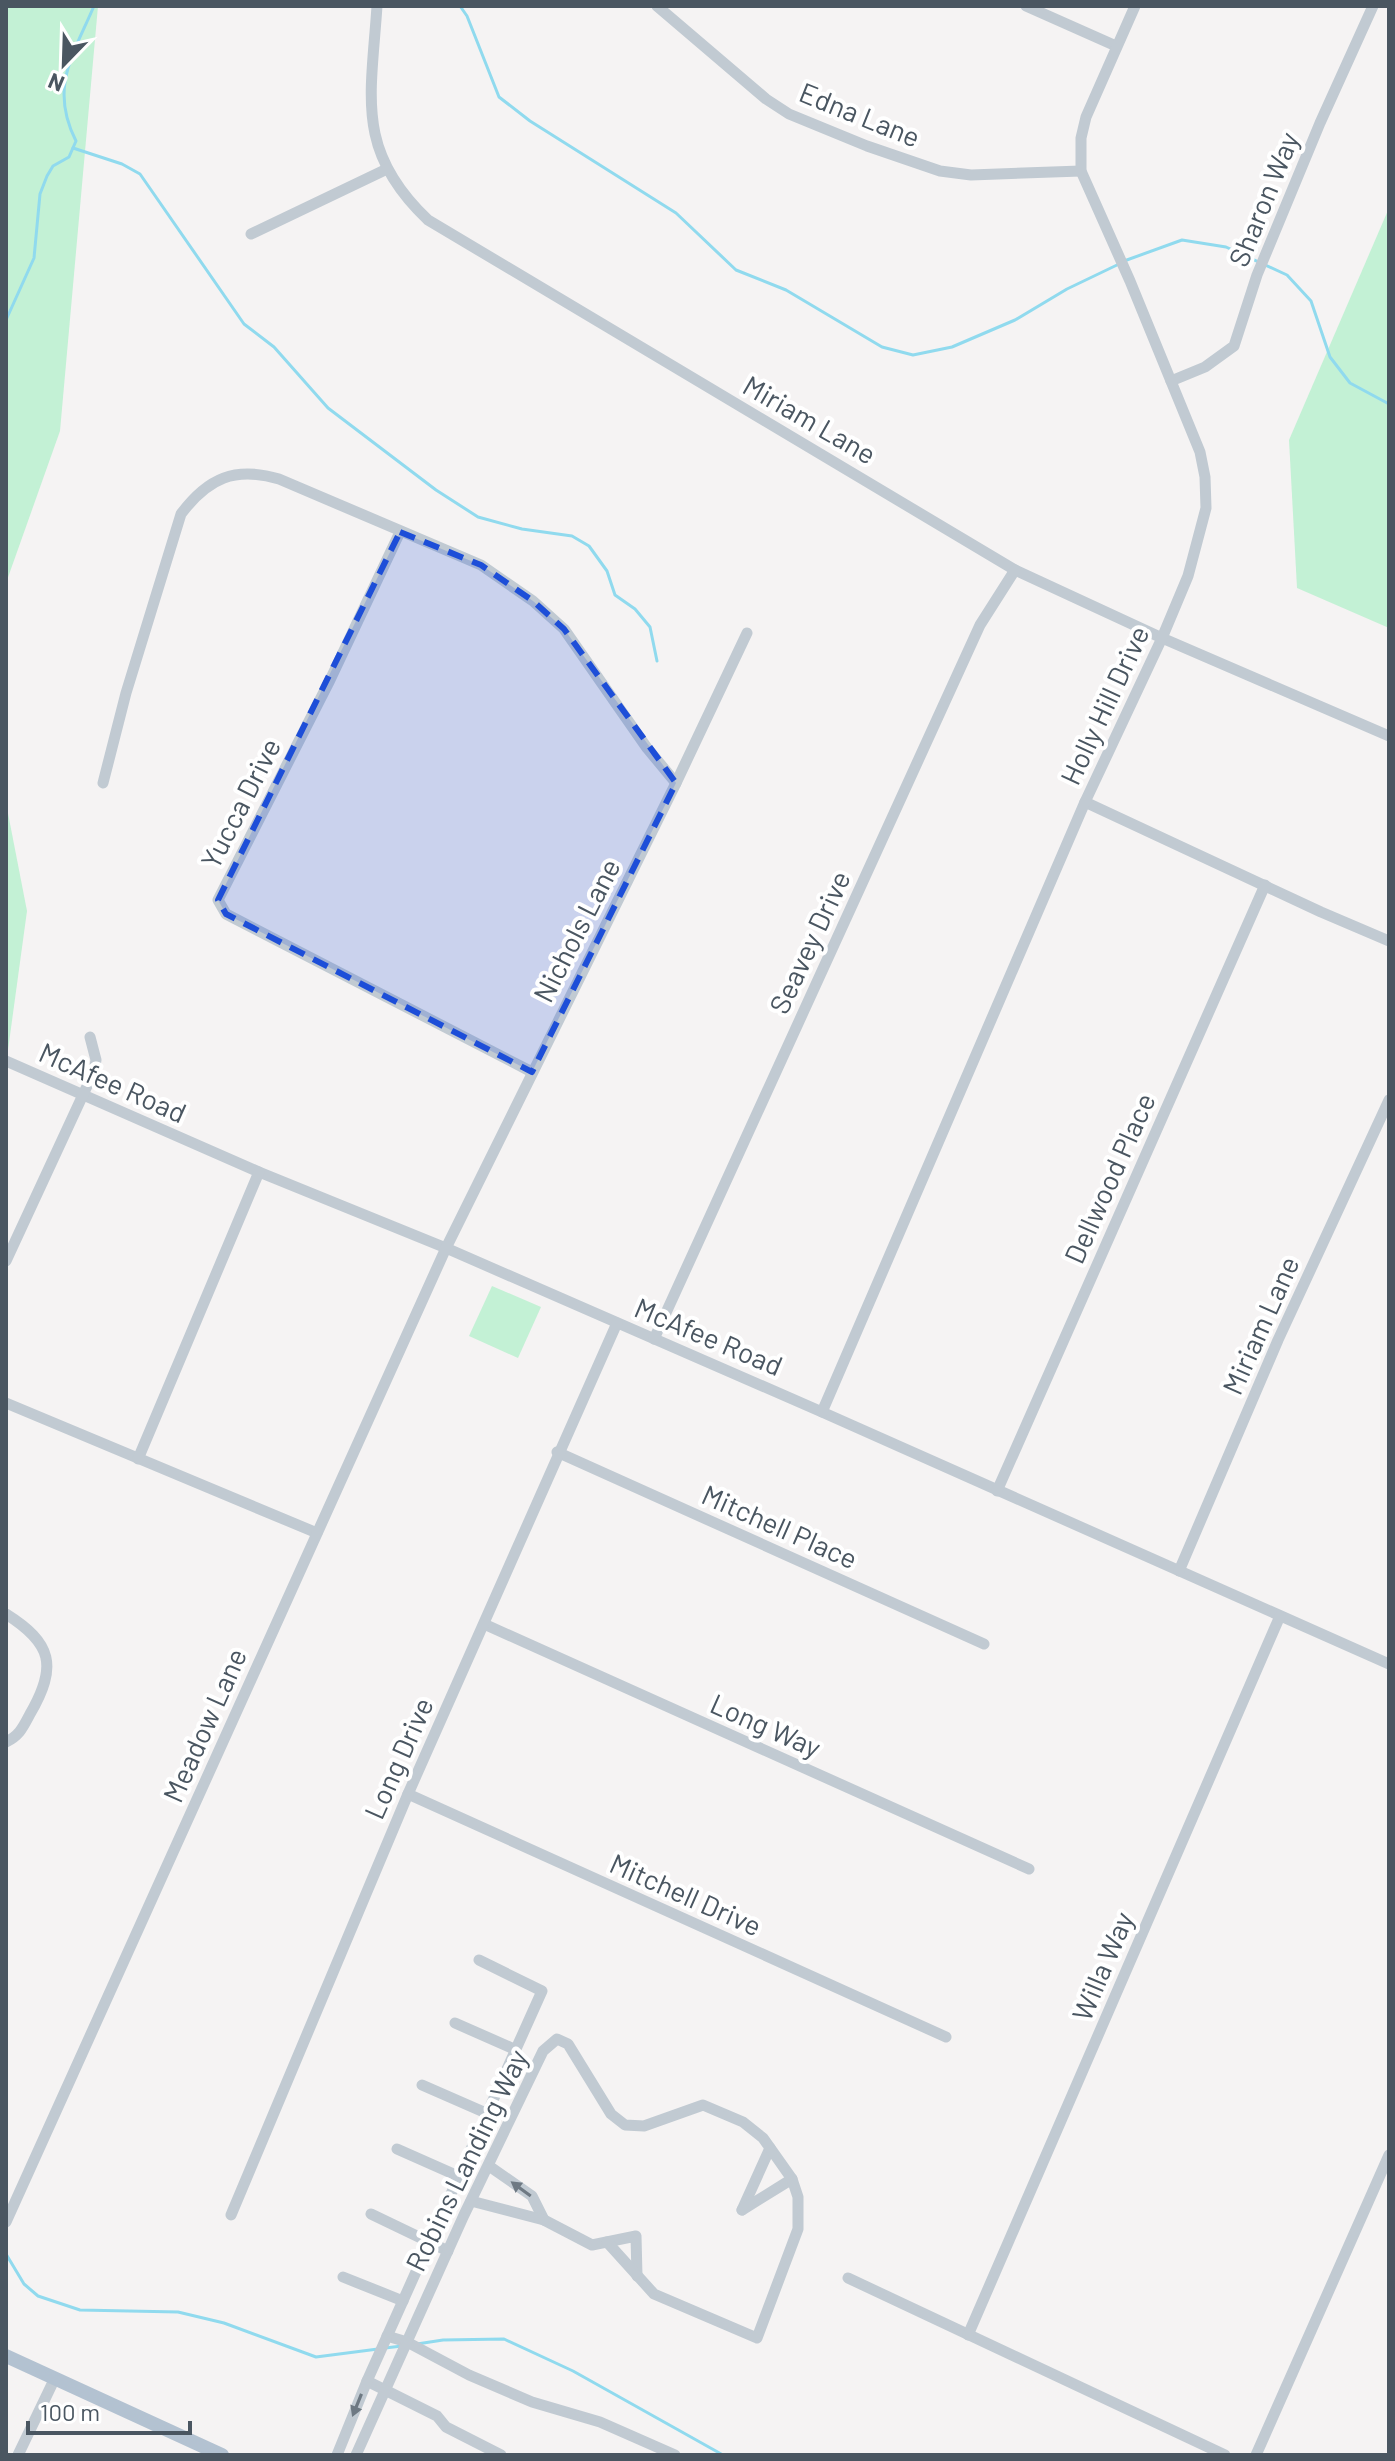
<svg xmlns="http://www.w3.org/2000/svg" width="1395" height="2461" viewBox="0 0 1395 2461" font-family="Barlow,sans-serif">
<style>
.green{fill:#c3f1d5}
.lines{fill:none;stroke-linecap:round;stroke-linejoin:round}
.stream{stroke:#90daee;stroke-width:3}
.minor{stroke:#c1cad2;stroke-width:11}
.major{stroke:#b3c2d1;stroke-width:14}
.oneway{fill:#6e7983}
.marked{fill:#1d4ed8;fill-opacity:0.2;stroke:#1d4ed8;stroke-width:6;stroke-dasharray:16 10;stroke-linejoin:round}
.labels{text-anchor:middle;dominant-baseline:central;stroke-width:8;stroke-linejoin:round;paint-order:stroke}
.street-label{font-size:28px;fill:#4a5661;stroke:#fff}
</style>
<rect width="100%" height="100%" fill="#f5f3f3"/>
<!-- green -->
<g class="green">
<path d="M6,6H98L60,431L6,583Z"/>
<path d="M1389,208V628L1297,588L1289,440Z"/>
<path d="M6,803L27,911L8,1050L6,1049Z"/>
<path d="M492,1286L541,1307L518,1358L469,1336Z"/>
</g>
<g class="lines">
<!-- stream -->
<g class="stream">
<path d="M460,6L467,16L499,97L530,121L676,213L736,270L786,290L882,347L913,355L952,347L1015,320L1067,289L1117,265"/>
<path d="M73,148L122,164L140,174L244,324L274,347L328,408L436,490L478,517L522,529L572,536L589,546L607,571L615,595L635,609L650,627L657,661"/>
<path d="M1124,261L1182,240L1226,247L1287,275L1311,301L1330,357L1350,383L1389,404"/>
<path d="M6,320L34,258L40,194L47,176L53,166L69,157L76,141C49,88 73,55 94,6"/>
<path d="M6,2254L24,2284L38,2296L80,2310L178,2312L224,2323L316,2357L378,2349"/>
<path d="M417,2344L443,2340L504,2339L573,2371L723,2455"/>
<path d="M385,2348L402,2346"/>
</g>
<!-- minor -->
<g class="minor">
<path d="M377,6C371,97 355,151 428,220L1015,570L1162,638L1389,736"/>
<path d="M657,6L766,99L789,114L867,146L940,171L971,175L1081,171"/>
<path d="M1026,6L1116,46"/>
<path d="M251,234L387,169"/>
<path d="M1171,381L1205,367L1234,346L1257,275L1320,123L1373,6"/>
<path d="M400,532L330,680L218,900L226,914L532,1072"/>
<path d="M103,783L126,693L181,514C208,478 235,466 279,479L481,565L533,601L564,629L647,748L676,783"/>
<path d="M1085,802L1321,912L1389,941"/>
<path d="M6,1061L259,1172L446,1248L822,1412L1389,1664"/>
<path d="M6,1261L94,1071L96,1060L90,1037"/>
<path d="M654,1339L980,625L1015,570"/>
<path d="M6,1403L317,1533"/>
<path d="M822,1412L1085,802L1162,638L1188,576L1206,508L1205,477L1200,452L1130,281L1081,171V138L1086,117L1135,6"/>
<path d="M557,1452L984,1644"/>
<path d="M138,1459L259,1172"/>
<path d="M997,1491L1265,885"/>
<path d="M1179,1571L1278,1340L1389,1100"/>
<path d="M6,1614C52,1643 58,1666 30,1714C23,1727 20,1735 6,1742"/>
<path d="M484,1624L1029,1869"/>
<path d="M408,1794L946,2037"/>
<path d="M455,2023L514,2049"/>
<path d="M422,2085L486,2113"/>
<path d="M397,2149L458,2176"/>
<path d="M489,2166L532,2196L544,2220"/>
<path d="M471,2201L544,2220L592,2245L636,2236L637,2276"/>
<path d="M742,2210L770,2148"/>
<path d="M742,2210L792,2179"/>
<path d="M371,2214L448,2251"/>
<path d="M231,2215L408,1794L617,1323"/>
<path d="M6,2222L446,1248L676,783L747,633"/>
<path d="M343,2277L403,2301"/>
<path d="M848,2278L1225,2455"/>
<path d="M968,2335L1280,1616"/>
<path d="M387,2336L407,2342L469,2375L532,2402L600,2422L675,2455"/>
<path d="M367,2381L437,2416L446,2427L501,2455"/>
<path d="M18,2455L55,2378"/>
<path d="M337,2455L367,2381L542,1991L479,1960"/>
<path d="M356,2455L464,2215L543,2051L557,2039L568,2044L611,2114L625,2125L644,2126L703,2105L743,2122L763,2138L792,2179L798,2197V2229L757,2338L654,2294L607,2242"/>
<path d="M1256,2455L1389,2155"/>
</g>
<!-- major -->
<path class="major" d="M6,2356L222,2455"/>
</g>
<!-- one-way arrows -->
<defs><path id="oneway-solid" d="M-6-.8H1V-3.2L6.5 0L1 3.2V.8H-6Z" transform="scale(2)"/></defs>
<g class="oneway">
<use href="#oneway-solid" transform="translate(521 2189) rotate(-144)"/>
<use href="#oneway-solid" transform="translate(357 2405) rotate(112)"/>
</g>
<!-- marked area -->
<path class="marked" d="M400,532L481,565L533,601L564,629L676,783L532,1072L226,914L218,900Z"/>
<g class="labels">
<!-- street labels -->
<g class="street-label">
<text transform="translate(860 114) rotate(22)">Edna Lane</text>
<text transform="translate(1263 199) rotate(-68)">Sharon Way</text>
<text transform="translate(810 419) rotate(30)">Miriam Lane</text>
<text transform="translate(1104 705) rotate(-65)">Holly Hill Drive</text>
<text transform="translate(240 803) rotate(-63)">Yucca Drive</text>
<text transform="translate(576 930) rotate(-63)">Nichols Lane</text>
<text transform="translate(809 942) rotate(-65)">Seavey Drive</text>
<text transform="translate(113 1082) rotate(24)">McAfee Road</text>
<text transform="translate(1109 1178) rotate(-66)">Dellwood Place</text>
<text transform="translate(1260 1325) rotate(-66)">Miriam Lane</text>
<text transform="translate(709 1336) rotate(23)">McAfee Road</text>
<text transform="translate(780 1526) rotate(24)">Mitchell Place</text>
<text transform="translate(204 1725) rotate(-66)">Meadow Lane</text>
<text transform="translate(766 1725) rotate(24)">Long Way</text>
<text transform="translate(398 1758) rotate(-66)">Long Drive</text>
<text transform="translate(686 1894) rotate(24)">Mitchell Drive</text>
<text transform="translate(1102 1966) rotate(-67)">Willa Way</text>
<text transform="translate(466 2160) rotate(-64)">Robins Landing Way</text>
</g>
</g>
<!-- border -->
<rect width="1395" height="2461" fill="none" stroke="#4a5661" stroke-width="16"/>
<!-- north arrow -->
<g transform="translate(64 64) rotate(203)" stroke="#ffffff" stroke-width="6" paint-order="stroke">
<path d="M0-6L14 30L0 20L-14 30Z" fill="#4a5661"/>
<text y="-12" font-size="22" font-weight="bold" text-anchor="middle" fill="#4a5661">N</text>
</g>
<!-- scale -->
<path d="M28 2421v12h162v-12" fill="none" stroke="#4a5661" stroke-width="4"/>
<text x="40" y="2421" font-size="24" fill="#4a5661" stroke="#ffffff" stroke-width="6" paint-order="stroke">100 m</text>
</svg>
